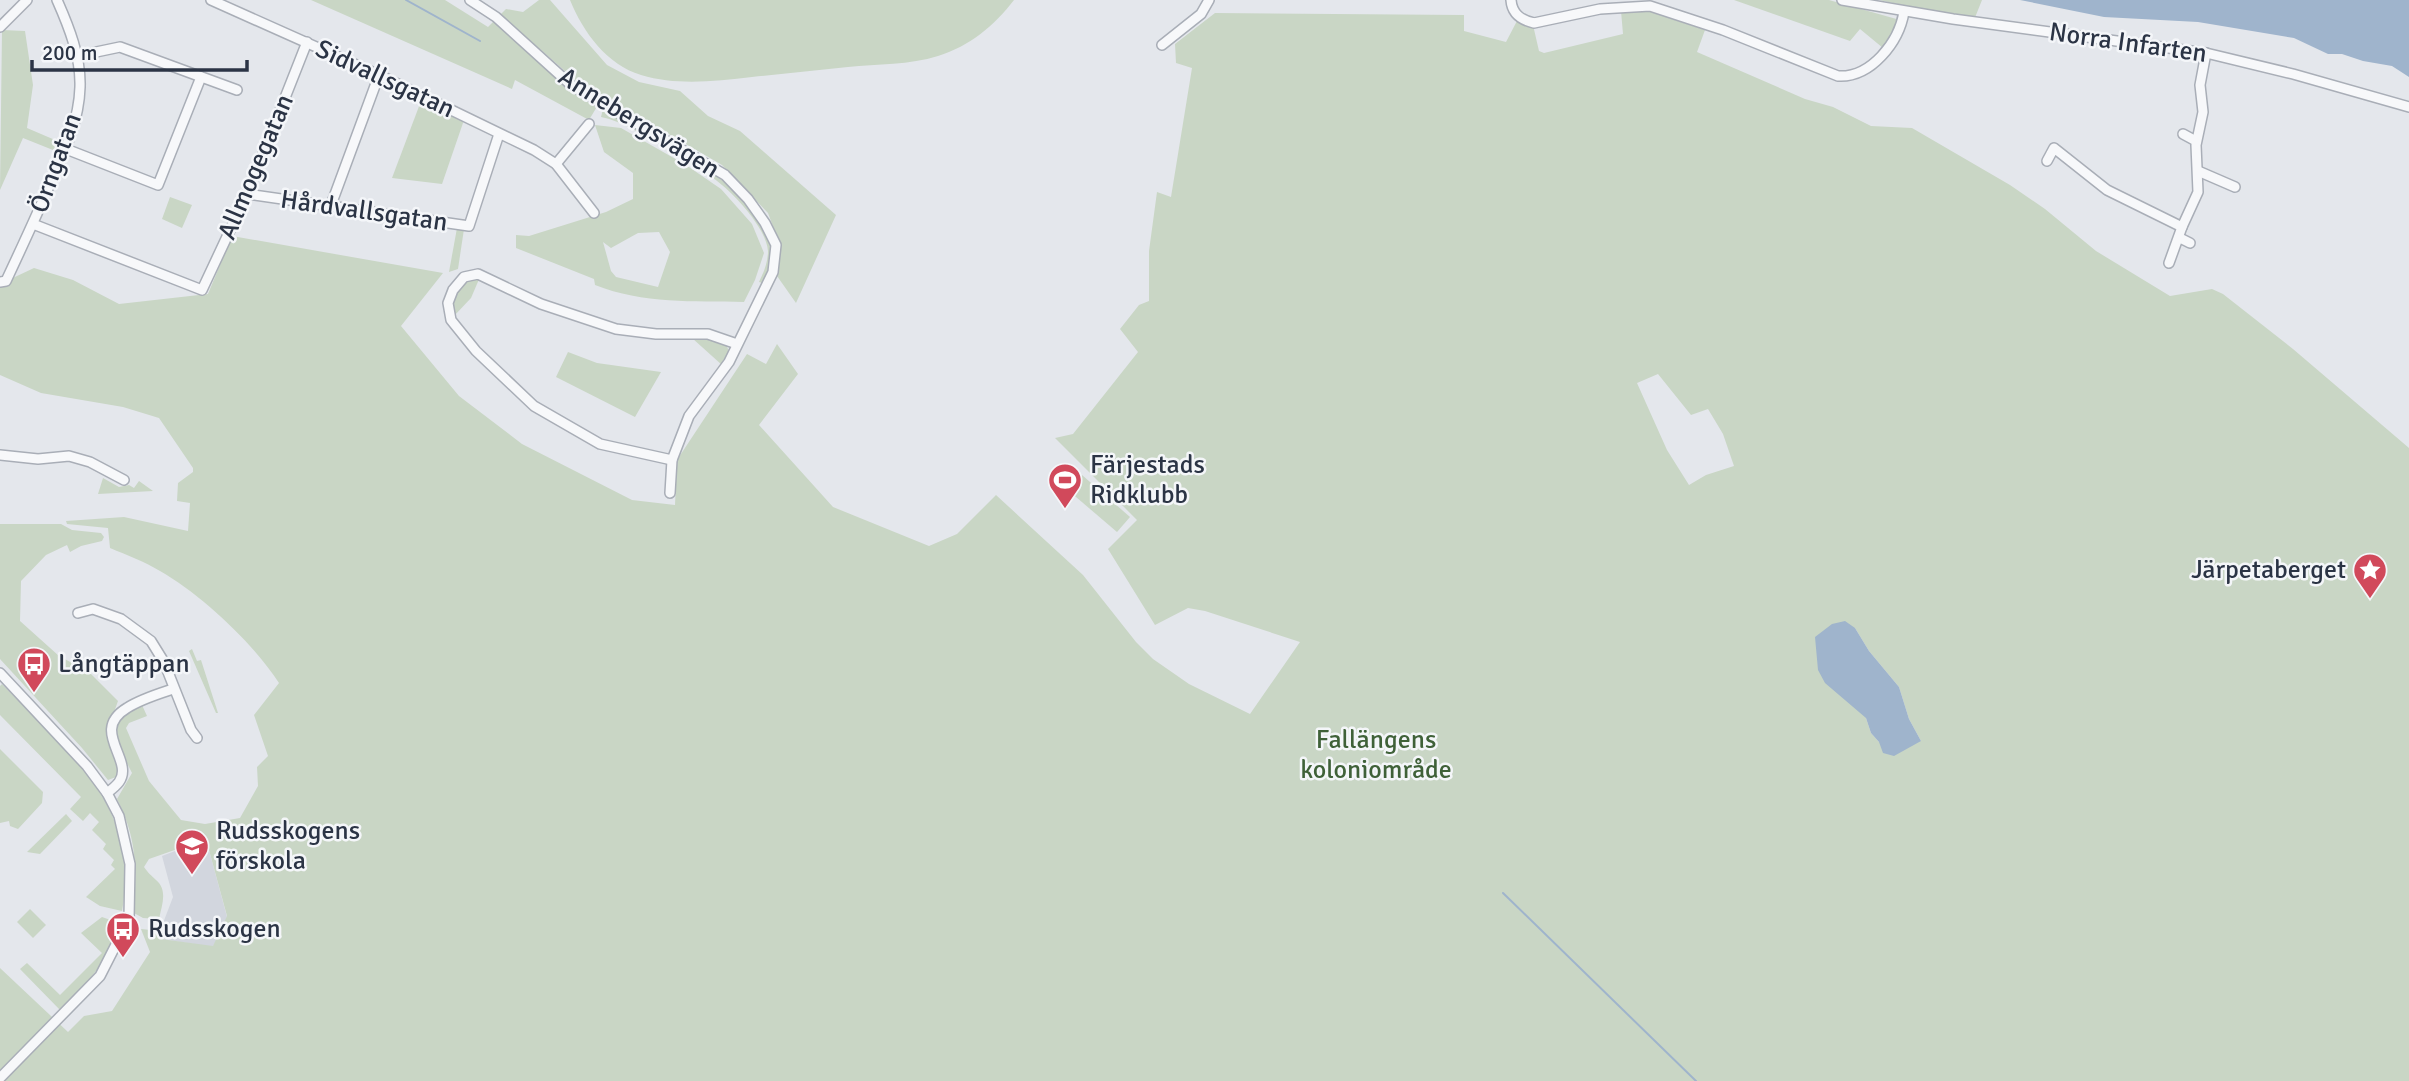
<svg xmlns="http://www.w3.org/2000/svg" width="2409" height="1081" viewBox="0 0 2409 1081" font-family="Signika,sans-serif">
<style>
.built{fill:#d2d6de}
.green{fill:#c9d6c5;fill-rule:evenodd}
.water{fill:#9fb4cc}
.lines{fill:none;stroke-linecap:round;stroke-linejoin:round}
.stream{stroke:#9fb4cc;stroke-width:2}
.minor-casing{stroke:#a9aeb7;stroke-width:12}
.minor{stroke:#f7f8fa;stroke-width:9}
.labels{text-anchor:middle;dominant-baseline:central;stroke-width:5;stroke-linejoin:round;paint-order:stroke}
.street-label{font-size:26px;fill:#2b3445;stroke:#f4f6f9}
.poi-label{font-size:26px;fill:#2b3445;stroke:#f4f6f9;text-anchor:start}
.park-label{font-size:26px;fill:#3f6138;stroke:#f4f6f9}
</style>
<rect width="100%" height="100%" fill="#e4e7ec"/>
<!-- built -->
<path class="built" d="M206,839L227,917L213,947L161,939L160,931L173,897L162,856Z"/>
<!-- green -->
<g class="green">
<path d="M311,0H445L488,27L506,9L523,12L539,0H550L607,65L639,82L680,91L708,116L740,131L836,215L796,303L777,276L781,248L768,213L722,165L575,80L540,49L530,55L566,85L598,105L589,120L515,80L512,89Z"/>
<path d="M570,0H1014C994,26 970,46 938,56C910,65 877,64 848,67C816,70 784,74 752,77C715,81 678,86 641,75C607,65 583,32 570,0Z"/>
<path d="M1734,0H1829L1900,20L1883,48L1860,29L1850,41Z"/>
<path d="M1879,0H1982L1974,20Z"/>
<path d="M1621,11H1648L1705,30L1697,52L1805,99L1833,107L1871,126L1912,128L2010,185L2045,209L2096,251L2170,296L2212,289L2223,294L2293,349L2409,448V1081H0V968L68,1032L84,1016L112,1011L150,952L141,929L160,931L161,939L213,946L227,916L206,839L149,859L144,867C148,873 151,875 156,880C168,890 162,905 159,919L143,918L134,913C136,868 138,841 117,799L132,773C116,741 100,722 142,705L147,716L129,723L126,728L149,781L181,820L205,824L240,818L258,786L257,767L268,756L254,715L279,683C253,643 202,595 160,571C145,562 127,555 110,548L108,528L67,524L66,521L124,517L188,531L190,503L177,501L178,483L193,472V468L159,418L123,407L41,393L0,375V284L34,268L73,280L119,304L208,294L232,236L443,273L401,326L459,396L522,444L632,500L675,505L677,460L747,354L766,364L777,344L798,374L759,425L833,507L929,546L957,534L996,495L1083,575L1136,642L1153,659L1189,684L1250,714L1300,642L1205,611L1188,608L1155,625L1108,549L1137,520L1055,438L1073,434L1138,352L1120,329L1139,305L1149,301V251L1157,192L1171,197L1192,68L1176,63L1175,44L1215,13L1464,15V31L1506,42L1518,19L1533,25L1539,51L1544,53L1623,34ZM1658,374L1691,415L1708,409L1723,434L1734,466L1706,475L1689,485L1667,450L1637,383ZM1855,628L1869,651L1899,687L1909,719L1921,741L1879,742L1871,733L1866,718Z"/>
<path d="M2,30L25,31L33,85L27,128L62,143L58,152L23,138L0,190Z"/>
<path d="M421,101L464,120L442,184L392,178Z"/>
<path d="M603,109C656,138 716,163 753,213C762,225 771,238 771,252C771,264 767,273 762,283L759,282C764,272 768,262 768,251C767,239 759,227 752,217C726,182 693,162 655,142C638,132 621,121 601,117Z"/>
<path d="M595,125L621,128L686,165L721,189L752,224L764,253L755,280L744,302C694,301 643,304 595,285L594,279L516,248V235L529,236L606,212L633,199V173L604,152ZM659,232L670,252L658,287L616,277L611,271L603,242L611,248L638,233Z"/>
<path d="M170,197L192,205L182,228L162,219Z"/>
<path d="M457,228L464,229L458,269L449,272Z"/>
<path d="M480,277L471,298L454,316C450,295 460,282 480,277Z"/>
<path d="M708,337L726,344L730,354L722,365L692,338Z"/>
<path d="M568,352L597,363L661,372L635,417L556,377Z"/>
<path d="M1082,475L1130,517L1117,532L1069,491Z"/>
<path d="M103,478L119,487L129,485L134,488L139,481L153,491L98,494Z"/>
<path d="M0,524H61L72,530L101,533L104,537L102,541L81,546L70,552L67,545L46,555L21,581L20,621L59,656L89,672L118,701L112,718L124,774L108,780L82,748L0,659Z"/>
<path d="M192,649L197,661L201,660L218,713H216L189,651Z"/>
<path d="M2,684C67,751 142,806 122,911L100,906L86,897L115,869L111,865L114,860L103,849L106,844L92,830L99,822L90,813L83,821L70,809L81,797L0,715V686Z"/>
<path d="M0,749L43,792L42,803L18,829L10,826L9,821L0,823Z"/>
<path d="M66,814L72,821L40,854L27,852Z"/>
<path d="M30,909L46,925L33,938L17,922Z"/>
<path d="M102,917L119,923L102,963L80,992L60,1010L20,969L27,963L60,995L102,953L81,933Z"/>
</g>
<!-- water -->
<g class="water">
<path d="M2020,0H2409V77L2392,66L2363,61L2342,54H2328L2294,38L2198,22L2104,17Z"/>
<path d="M1845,621L1855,628L1869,651L1899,687L1909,719L1921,741L1894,756L1883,753L1879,742L1871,733L1866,718L1825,683L1818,670L1815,637L1832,624Z"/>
</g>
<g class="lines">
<!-- stream -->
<g class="stream">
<path d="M406,0L480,41"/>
<path d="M1503,893L1696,1081"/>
</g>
<!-- minor casing -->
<g class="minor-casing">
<g id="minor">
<path d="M211,0L379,75L534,150L556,164L594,213"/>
<path d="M470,0L496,17L571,85L725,175L748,199L765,223L776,245L773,272L729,362L689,416L672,460L670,493"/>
<path d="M1511,0C1512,14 1521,20 1534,23L1600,9L1650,6L1723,30L1838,76C1871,78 1899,42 1904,12"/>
<path d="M1842,0L1953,19L2206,53L2293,74L2409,107"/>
<path d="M0,27L27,0"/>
<path d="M1162,45L1201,14L1209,0"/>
<path d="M77,56L120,47L237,90"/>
<path d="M2183,134L2196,141"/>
<path d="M66,149L158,185L201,77"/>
<path d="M2047,161L2054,148L2107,190L2182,227"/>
<path d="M556,164L589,124"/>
<path d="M2198,171L2235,187"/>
<path d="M247,194L469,226L499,134"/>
<path d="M331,205L379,75"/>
<path d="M33,224L202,290L247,194L307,42"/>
<path d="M2180,238L2190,243"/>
<path d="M2169,263L2182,227L2198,192L2196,145L2203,112L2200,85L2206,53"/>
<path d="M0,282L6,281C21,249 36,217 50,184C64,153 79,122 80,87C81,57 69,27 57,0"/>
<path d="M0,455L38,459L69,456L90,462L124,480"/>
<path d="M672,460L600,444L534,406L476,351L451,320L448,303L453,290L464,277L478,274L541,304L616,329L656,334H708L737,344"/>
<path d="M78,613L93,609L121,619L151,641L164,662L191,730L197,738"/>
<path d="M0,673L87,766L107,793L119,816L130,864L129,919L100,976L0,1078"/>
<path d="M107,793C111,790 116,786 119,782C135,760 89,731 127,708C141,699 158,694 173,689"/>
</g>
</g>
<!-- minor -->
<use href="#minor" class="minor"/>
</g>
<!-- icons -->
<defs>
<g id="stadium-pin" transform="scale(1.75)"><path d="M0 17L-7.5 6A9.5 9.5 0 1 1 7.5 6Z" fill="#d1495b" stroke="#f4f6f9"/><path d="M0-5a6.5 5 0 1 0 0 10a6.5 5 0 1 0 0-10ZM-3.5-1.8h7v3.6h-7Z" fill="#fff"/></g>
<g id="sight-pin" transform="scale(1.75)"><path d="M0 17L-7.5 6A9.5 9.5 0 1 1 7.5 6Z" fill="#d1495b" stroke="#f4f6f9"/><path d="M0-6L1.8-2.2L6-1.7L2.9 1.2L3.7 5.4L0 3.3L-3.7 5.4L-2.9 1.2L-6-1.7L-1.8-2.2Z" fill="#fff"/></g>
<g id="bus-pin" transform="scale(1.75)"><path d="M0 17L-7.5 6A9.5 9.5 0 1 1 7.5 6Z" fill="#d1495b" stroke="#f4f6f9"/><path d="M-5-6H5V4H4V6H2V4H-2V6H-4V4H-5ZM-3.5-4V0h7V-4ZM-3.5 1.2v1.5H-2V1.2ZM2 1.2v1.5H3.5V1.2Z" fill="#fff"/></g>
<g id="school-pin" transform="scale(1.75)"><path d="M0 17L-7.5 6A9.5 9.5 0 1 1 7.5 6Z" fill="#d1495b" stroke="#f4f6f9"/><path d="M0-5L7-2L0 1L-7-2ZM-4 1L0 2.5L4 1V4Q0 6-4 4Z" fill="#fff"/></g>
</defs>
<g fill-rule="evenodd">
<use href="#stadium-pin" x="1065" y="480"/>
<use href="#sight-pin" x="2370" y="570"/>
<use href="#bus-pin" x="34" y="664"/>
<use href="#school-pin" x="192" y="846"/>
<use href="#bus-pin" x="123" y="929"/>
</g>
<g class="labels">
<!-- street labels -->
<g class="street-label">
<text transform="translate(2128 43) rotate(8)">Norra Infarten</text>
<text transform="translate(385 79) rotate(25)">Sidvallsgatan</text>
<text transform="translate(639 123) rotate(32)">Annebergsvägen</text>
<text transform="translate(56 163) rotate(-70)">Örngatan</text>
<text transform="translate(256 167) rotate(-67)">Allmogegatan</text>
<text transform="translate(364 211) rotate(8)">Hårdvallsgatan</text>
</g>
<!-- poi labels -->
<g class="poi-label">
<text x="1090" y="465">Färjestads<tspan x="1090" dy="30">Ridklubb</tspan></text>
<text x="2346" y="570" text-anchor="end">Järpetaberget</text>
<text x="58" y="664">Långtäppan</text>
<text x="216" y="831">Rudsskogens<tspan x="216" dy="30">förskola</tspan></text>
<text x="148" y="929">Rudsskogen</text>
</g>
<!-- park labels -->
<g class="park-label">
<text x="1376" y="740">Fallängens<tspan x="1376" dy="30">koloniområde</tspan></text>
</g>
</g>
<!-- scale -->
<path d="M32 60v10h215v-10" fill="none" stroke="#2b3445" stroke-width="3.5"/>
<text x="42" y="60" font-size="21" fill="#2b3445" stroke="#f4f6f9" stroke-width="5" paint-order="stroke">200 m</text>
</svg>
